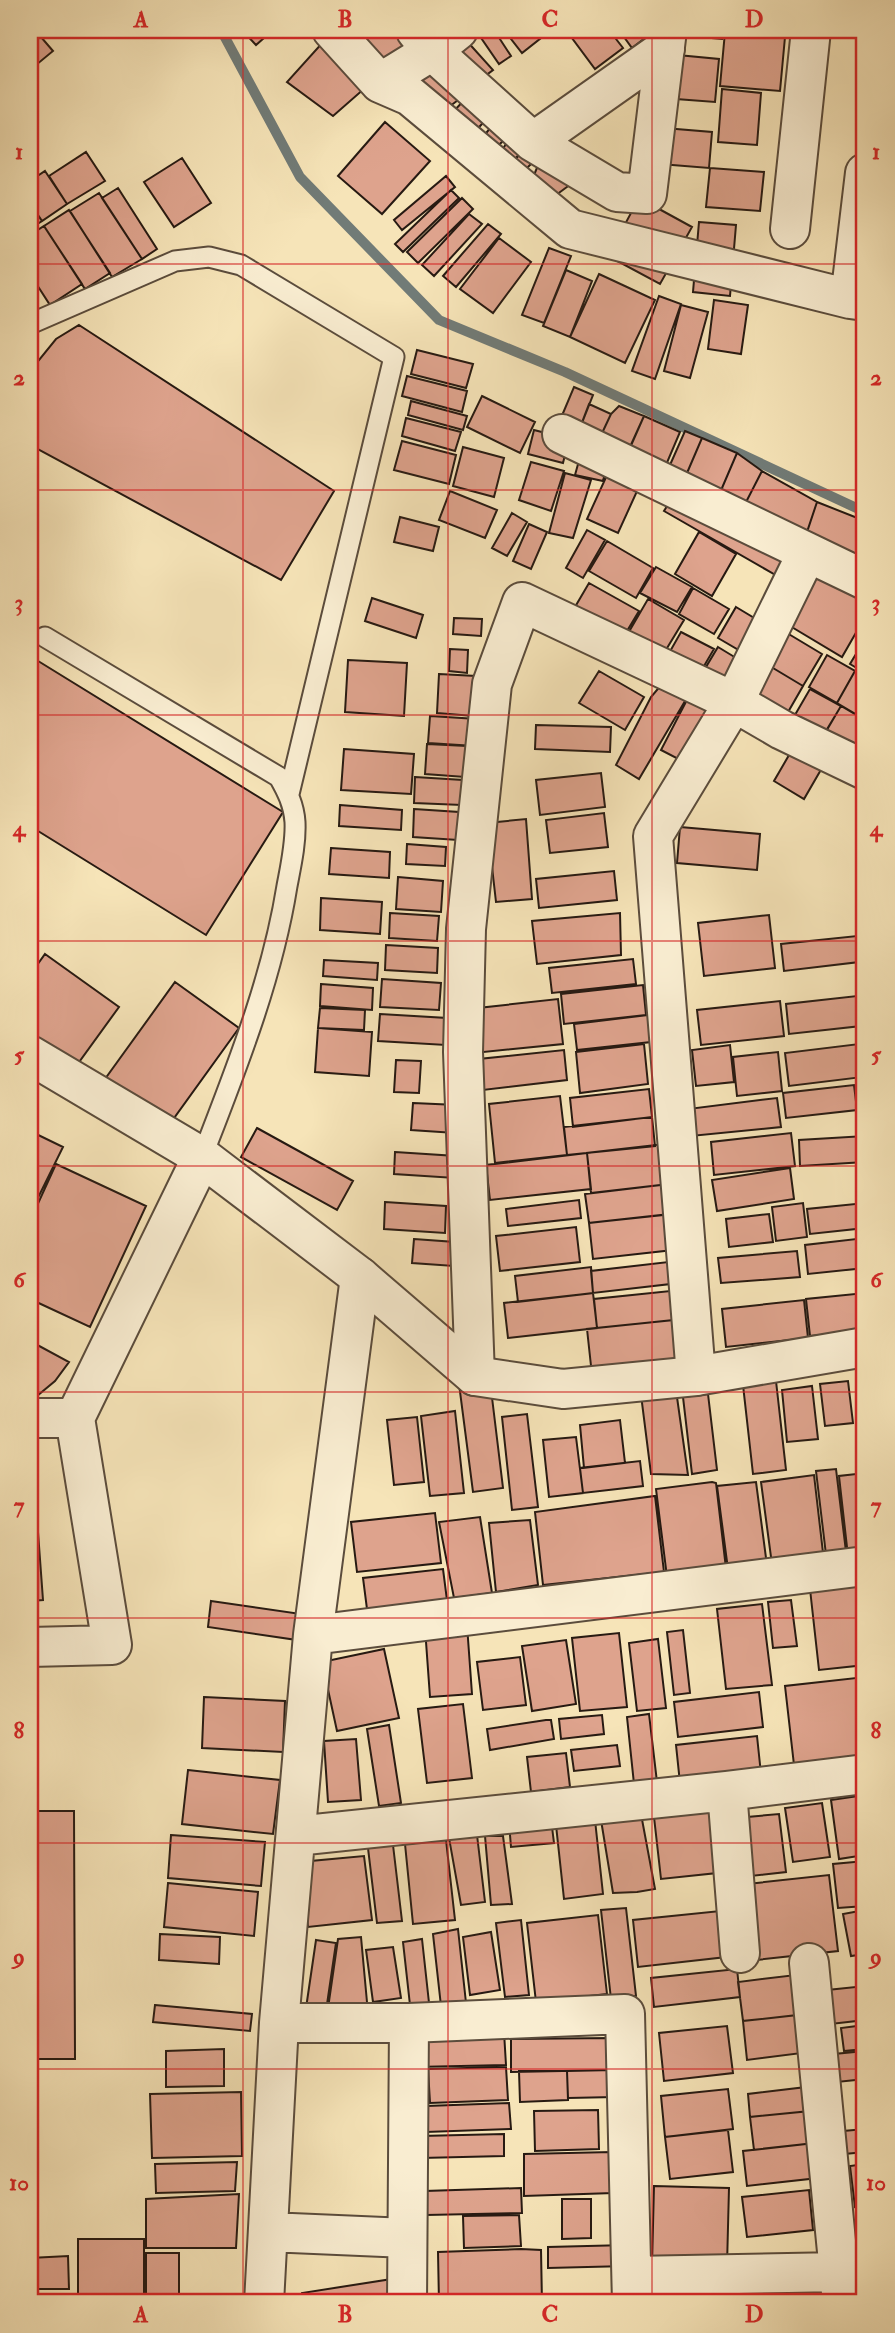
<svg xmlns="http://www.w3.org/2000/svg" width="895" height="2333" font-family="'IM FELL Double Pica',serif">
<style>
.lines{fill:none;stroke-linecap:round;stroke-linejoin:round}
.stream{stroke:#717b77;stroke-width:10}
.building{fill:#dea38d;stroke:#271a12;stroke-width:2}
.service-casing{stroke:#5b4c3c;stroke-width:23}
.minor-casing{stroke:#5b4c3c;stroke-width:42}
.tertiary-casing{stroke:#5b4c3c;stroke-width:42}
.service{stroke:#f9edd1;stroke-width:19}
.minor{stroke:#f9edd1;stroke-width:38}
.tertiary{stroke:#f9edd1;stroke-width:38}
.grid{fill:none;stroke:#d62828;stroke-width:2;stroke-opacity:0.55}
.neatline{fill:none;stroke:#d62828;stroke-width:2.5}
.grid-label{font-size:23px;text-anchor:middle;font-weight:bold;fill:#d62828}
</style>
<rect width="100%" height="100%" fill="#f6e4b8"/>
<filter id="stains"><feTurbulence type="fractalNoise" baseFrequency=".00286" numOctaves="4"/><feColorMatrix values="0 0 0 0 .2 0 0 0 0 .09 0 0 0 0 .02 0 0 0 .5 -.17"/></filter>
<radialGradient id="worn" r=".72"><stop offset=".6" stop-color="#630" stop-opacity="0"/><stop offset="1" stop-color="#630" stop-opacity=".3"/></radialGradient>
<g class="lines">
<path class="stream" d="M221 30 300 177 439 320 565 372 865 512"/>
</g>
<path class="building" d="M30 30H35L53 51 30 70Z
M242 30H273L256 45Z
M357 30H398L412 45 385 68Z
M480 30H494L511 56 499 64 477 32Z
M504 30H534L541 38 522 53Z
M566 30H609L623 48 595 69Z
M619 30H639L645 38 632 48Z
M666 30H723L722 39 665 34Z
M725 32 785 37 780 91 720 86Z
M465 39 493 70 477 82 455 53Z
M324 41 365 88 333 116 287 82Z
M667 54 719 59 715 102 663 98Z
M430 61 466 94 441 113 408 83Z
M722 89 761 93 757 145 718 142Z
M471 93 492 113 471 136 450 115Z
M496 121 511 134 493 150 482 138Z
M385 122 430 161 382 214 338 176Z
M652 127 712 132 709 168 648 163Z
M513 133 527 145 511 164 499 155Z
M531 142 543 152 524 171 511 164Z
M86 152 105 181 67 204 49 176Z
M543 153 575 181 552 198 532 180Z
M182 158 211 203 174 227 144 182Z
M710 168 764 172 760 211 706 207Z
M45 171 67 204 42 221 30 203V181Z
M446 176 455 187 402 230 394 220Z
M118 188 157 249 142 259 102 198Z
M451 190 459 198 403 252 395 244Z
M99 193 142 259 112 277 70 211Z
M462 198 473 209 418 263 407 252Z
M639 198 692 227 660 284 608 256Z
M30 203 42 221 30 229Z
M69 210 110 273 85 289 44 226Z
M469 214 482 224 434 276 422 265Z
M699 222 736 225 730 296 693 292Z
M488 224 501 234 456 287 443 276Z
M44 226 82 284 50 305 30 274V235Z
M499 238 531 262 493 313 460 289Z
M549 248 571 256 544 323 522 315Z
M566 270 592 281 570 337 543 326Z
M599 274 655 300 625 363 570 337Z
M659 296 681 304 655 379 632 371Z
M714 300 748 305 741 354 708 349Z
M681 305 708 312 690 378 664 371Z
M79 325 334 491 281 580 30 445V371L56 339Z
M417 350 473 364 466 388 411 374Z
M407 376 467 391 462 412 402 396Z
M574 387 593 395 578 433 558 425Z
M482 396 535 422 520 453 467 427Z
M411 401 467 416 463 430 408 415Z
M589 404 611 414 596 446 578 433Z
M619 406 644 416 625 458 596 446 611 414Z
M644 416 680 432 666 465 629 450Z
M406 418 461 432 455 451 402 436Z
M534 430 569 439 563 463 528 454Z
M685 431 702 438 684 480 666 474Z
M702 438 737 453 719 495 684 480Z
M402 441 456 455 449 484 394 470Z
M463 447 504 458 494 497 453 486Z
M737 453 762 471 744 506 719 495Z
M580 457 607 465 603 481 575 475Z
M531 462 564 471 551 511 519 500Z
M762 471 817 502 805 538 744 506Z
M565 473 591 480 573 538 549 533Z
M607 475 638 489 618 533 587 519Z
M450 491 497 510 485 538 439 520Z
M675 493 791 558 779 577 664 511Z
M817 502 865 521V562L805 538Z
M512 513 527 522 507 556 492 548Z
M400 517 439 527 433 551 394 542Z
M529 524 547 532 531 569 513 561Z
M587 530 605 540 583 578 566 568Z
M699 532 736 554 712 596 675 574Z
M607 541 653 568 636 598 589 571Z
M819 564 865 591V617L842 657 785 623Z
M656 567 692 587 677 612 640 593Z
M589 583 639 611 624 636 575 607Z
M693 588 729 609 714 634 679 614Z
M372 598 423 615 416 638 365 621Z
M648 599 684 620 661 658 623 642Z
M736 607 766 625 749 656 718 638Z
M454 618 482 619 481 636 453 634Z
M782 630 822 654 803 686 763 662Z
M681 632 714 649 697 678 664 662Z
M865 639V673L850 664Z
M718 647 746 664 729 694 700 677Z
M450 649 468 650 467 673 449 671Z
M827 655 855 671 837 703 809 687Z
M30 656 283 812 206 935 30 826Z
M348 660 407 663 404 716 345 712Z
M768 665 803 686 784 719 749 698Z
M599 671 644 697 625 730 579 703Z
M855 671 865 677V705L859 716 837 703Z
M439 674 476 676 473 716 437 713Z
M667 678 688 696 639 779 616 765 651 697Z
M810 689 841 706 818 745 788 727Z
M690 694 719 708 690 765 661 750Z
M841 706 865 720V760L823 736Z
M430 716 477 719 475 746 428 743Z
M536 725 611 727 610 752 535 749Z
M796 743 826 761 804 799 774 781Z
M427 744 467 746 465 777 425 774Z
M344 749 414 754 411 794 341 790Z
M601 773 605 807 540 815 536 780Z
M415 777 463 780 462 805 414 803Z
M340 805 402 810 401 830 339 826Z
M414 809 459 812 458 840 413 837Z
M604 813 608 847 550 853 546 820Z
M526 819 532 899 496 902 487 823Z
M680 827 760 834 757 870 677 863Z
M407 844 446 847 445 866 406 864Z
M331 848 390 852 389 878 329 874Z
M614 871 617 900 539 908 536 879Z
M398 877 443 881 441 912 396 909Z
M321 898 382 902 380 934 320 930Z
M390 913 439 916 437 941 389 938Z
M620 913 621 955 537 964 532 921Z
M769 915 775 968 704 976 698 923Z
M857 936 859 962 784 971 781 944Z
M386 945 438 948 437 973 385 970Z
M45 954 119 1007 74 1069 30 1038V975Z
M633 959 636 984 552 993 549 968Z
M324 960 378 963 377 980 323 976Z
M382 979 441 983 439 1010 380 1007Z
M175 982 239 1028 169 1125 105 1079Z
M321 984 373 988 372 1010 320 1006Z
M643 985 646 1015 564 1024 561 994Z
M857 996 861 1026 789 1034 786 1004Z
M558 999 563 1044 474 1053 469 1009Z
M780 1001 784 1036 701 1045 697 1010Z
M320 1008 365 1010 364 1030 318 1028Z
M380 1014 447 1018 446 1045 378 1041Z
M648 1015 651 1042 577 1050 574 1024Z
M318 1028 372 1032 369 1076 315 1072Z
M644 1044 648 1084 580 1093 576 1052Z
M859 1044 863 1077 789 1086 785 1053Z
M730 1045 734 1082 696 1086 692 1050Z
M564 1050 567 1080 483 1090 479 1059Z
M778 1052 782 1091 737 1096 733 1057Z
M396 1060 421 1061 419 1093 394 1092Z
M854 1085 857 1110 786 1118 783 1093Z
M649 1089 652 1117 573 1127 570 1098Z
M560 1096 567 1155 495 1163 489 1104Z
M777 1098 781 1127 691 1136 688 1109Z
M413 1103 457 1105 455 1133 411 1130Z
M652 1117 655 1146 567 1155 564 1127Z
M257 1128 353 1181 337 1210 241 1157Z
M30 1131 63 1147 30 1214Z
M791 1133 795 1166 714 1175 711 1142Z
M865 1136V1162L800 1166 799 1140Z
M664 1144 669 1184 591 1193 587 1153Z
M395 1152 456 1156 455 1178 394 1174Z
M587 1153 591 1189 490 1200 486 1165Z
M56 1164 146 1206 90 1327 30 1299V1221Z
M790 1168 794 1199 717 1211 712 1180Z
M669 1184 672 1214 589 1223 585 1194Z
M579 1200 581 1218 508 1226 506 1209Z
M385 1202 446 1206 445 1233 384 1229Z
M803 1203 807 1237 776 1241 772 1207Z
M865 1203V1228L810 1234 807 1209Z
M678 1213 682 1249 593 1259 589 1223Z
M769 1214 773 1242 729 1247 726 1219Z
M576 1227 580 1262 500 1271 496 1236Z
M865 1238V1268L808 1274 805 1245Z
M414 1239 455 1242 454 1266 412 1263Z
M797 1251 800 1277 721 1283 718 1258Z
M677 1261 679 1283 593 1293 591 1271Z
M591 1267 593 1293 518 1302 515 1276Z
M680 1290 683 1319 597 1328 594 1299Z
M593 1293 597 1328 508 1338 504 1303Z
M865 1293V1331L810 1336 806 1299Z
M804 1300 808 1338 726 1347 722 1309Z
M683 1319 688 1364 592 1375 587 1329Z
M30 1341 69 1362 55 1381 37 1396H30Z
M490 1381 503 1488 473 1492 459 1384Z
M776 1381 786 1470 753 1474 743 1385Z
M848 1381 853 1423 825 1426 820 1384Z
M675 1383 688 1475 651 1474 640 1387Z
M812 1386 818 1439 787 1442 782 1390Z
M708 1394 717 1470 692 1474 683 1397Z
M455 1411 464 1493 430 1496 421 1416Z
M527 1414 538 1507 512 1510 502 1417Z
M417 1417 424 1482 394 1485 387 1420Z
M620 1420 625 1463 584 1468 580 1425Z
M576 1437 583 1493 549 1497 543 1440Z
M640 1461 643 1486 583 1493 580 1468Z
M836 1469 847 1560 827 1563 816 1471Z
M865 1473V1563L849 1565 839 1476Z
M814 1475 825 1570 773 1572 761 1482Z
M712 1482 716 1483 727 1577 668 1585 656 1489Z
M756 1482 768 1573 729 1577 717 1486Z
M655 1496 664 1572 543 1585 535 1512Z
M435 1513 441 1563 357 1572 351 1522Z
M480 1517 492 1593 454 1598 439 1522Z
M530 1520 538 1585 496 1592 489 1523Z
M38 1532 43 1600 30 1601V1533Z
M443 1569 448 1608 368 1617 363 1578Z
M857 1584 865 1665 819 1670 810 1589Z
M791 1600 797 1646 773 1648 768 1602Z
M211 1601 301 1614 297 1640 208 1627Z
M762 1604 772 1685 726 1689 717 1609Z
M467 1625 472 1694 430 1697 425 1628Z
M683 1630 690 1693 674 1695 667 1632Z
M619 1633 627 1707 580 1711 572 1638Z
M658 1639 666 1708 637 1711 629 1643Z
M566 1640 576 1704 532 1711 522 1646Z
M384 1649 399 1718 337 1731 322 1662Z
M520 1657 526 1705 483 1710 477 1662Z
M865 1677V1757L794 1765 785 1686Z
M759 1692 763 1727 678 1737 674 1702Z
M204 1697 285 1701 283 1752 202 1748Z
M463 1704 472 1778 427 1783 418 1709Z
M649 1714 657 1782 634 1784 627 1717Z
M602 1715 604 1734 561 1739 559 1719Z
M546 1720H551L554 1739 490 1750 487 1729Z
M389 1725 401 1803 379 1806 367 1729Z
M757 1736 761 1774 680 1783 676 1745Z
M356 1739 361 1800 328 1802 324 1741Z
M617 1745 620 1766 574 1771 571 1750Z
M566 1753 570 1787 531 1792 527 1757Z
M188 1770 280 1780 273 1834 182 1824Z
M865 1795V1855L839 1859 831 1800Z
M709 1801 717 1873 661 1879 653 1808Z
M822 1803 830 1857 793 1862 785 1808Z
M30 1811H74L75 2059H30Z
M641 1814 655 1889 637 1892 613 1893 601 1820Z
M779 1814 786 1872 742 1877 736 1818Z
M551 1819 554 1843 511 1847 509 1823Z
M595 1820 603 1894 564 1899 556 1825Z
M171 1835 265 1842 261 1886 168 1878Z
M477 1835 485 1902 461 1905 449 1838Z
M485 1836H503L512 1904 491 1905Z
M446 1840 455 1920 413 1924 405 1844Z
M393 1845 402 1921 377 1923 368 1848Z
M364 1856 372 1920 308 1927 300 1862Z
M865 1861V1906L838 1908 833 1864Z
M829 1875 838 1951 747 1961 738 1885Z
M168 1883 258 1892 254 1936 164 1927Z
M626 1908 636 1996 611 1999 601 1910Z
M730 1910 735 1956 638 1967 633 1920Z
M865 1910V1954L851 1956 843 1914Z
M598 1915 607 1994 536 2002 527 1923Z
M521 1920 529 1995 505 1997 496 1923Z
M458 1929 467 2012 442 2015 433 1934Z
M491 1932 500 1990 470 1995 463 1937Z
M160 1934 220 1937 219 1964 159 1960Z
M361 1937 368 2013 327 2015 338 1939Z
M422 1939 430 2012 411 2014 403 1942Z
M316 1940 336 1943 325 2018 305 2015Z
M393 1947 401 1998 373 2002 366 1950Z
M737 1969 740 1997 654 2007 651 1978Z
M804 1974 806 2014 743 2021 738 1982Z
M865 1986V2020L822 2025 818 1991Z
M155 2005 252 2014 250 2031 153 2022Z
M806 2014 810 2052 747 2060 743 2021Z
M865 2025V2049L844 2051 841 2028Z
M727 2026 733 2073 664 2081 659 2033Z
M504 2032 506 2065 415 2067 414 2034Z
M613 2038 614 2070 511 2072V2039Z
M224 2049V2086L166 2087V2051Z
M865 2051V2079L837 2082 834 2054Z
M506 2067 508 2100 430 2103 428 2069Z
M614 2070 615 2097 568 2098 567 2071Z
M519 2071H567L568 2100 520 2102Z
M815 2086 810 2111 750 2117 748 2094Z
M728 2089 733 2129 665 2137 661 2096Z
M241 2092 242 2156 152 2158 150 2094Z
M509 2103 511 2129 426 2132V2106Z
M598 2110 599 2149 535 2151 534 2111Z
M810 2111 814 2143 754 2150 750 2117Z
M865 2129V2152L834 2155 832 2132Z
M728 2130 733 2172 670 2179 665 2137Z
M504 2134V2156L421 2158 420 2136Z
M814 2143 818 2178 747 2186 743 2151Z
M612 2152 613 2193 524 2196V2154Z
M237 2162 235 2191 156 2193 155 2164Z
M865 2164V2205L855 2207 850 2166Z
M654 2186 729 2188 727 2266 652 2265Z
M521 2188 522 2213 426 2215 425 2191Z
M809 2190 813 2230 747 2237 742 2197Z
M239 2194 236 2248H146V2199Z
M562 2199H591V2238L562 2239Z
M519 2215 521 2246 464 2248 463 2216Z
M78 2239H144V2303H78Z
M627 2245V2266L548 2268V2247Z
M521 2249 541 2250 542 2303H439L438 2252Z
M146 2253H179V2303H146Z
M68 2256 69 2289H30V2258Z
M392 2279V2303H302V2293Z
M648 2287 700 2292 699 2303H649Z
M742 2290 743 2303H710V2291Z
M182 2300H233V2303H182Z"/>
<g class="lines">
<g class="service-casing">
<path id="service" d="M30 324 175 261 209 257 241 265 394 357 289 794
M45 637 279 777C287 791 294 805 295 822 296 843 291 865 287 886 272 980 236 1069 202 1157"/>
</g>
<g class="minor-casing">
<path id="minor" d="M332 30 380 83
M458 30 432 51 380 83 410 96 570 229 850 299 865 301
M416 31 432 51 533 142 617 192 647 194 667 30
M533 142 665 49
M790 229 811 30
M850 299 865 173
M562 434 865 580
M475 1376 463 1052 466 929 492 684 522 602 734 702 782 730 865 770
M696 1376 653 836 734 702 807 553
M30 1418H75
M313 1635 865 1566
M30 1647 112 1645 75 1418 202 1157
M727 1791 740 1953
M296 1836 727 1791 865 1774
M809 1963 842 2303
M279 2023H409L625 2014 632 2303
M268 2232 407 2238
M632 2276 839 2272
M264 2303 279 2023 313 1635 360 1277
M407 2303 409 2023"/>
</g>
<g class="tertiary-casing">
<path id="tertiary" d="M30 1055 202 1157 360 1277 475 1376 563 1389 696 1376 865 1347"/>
</g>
<use href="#service" class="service"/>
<use href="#minor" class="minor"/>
<use href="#tertiary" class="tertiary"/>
</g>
<path class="grid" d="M243 30V2303M448 30V2303M652 30V2303M30 264H865M30 490H865M30 715H865M30 941H865M30 1166H865M30 1392H865M30 1618H865M30 1843H865M30 2069H865"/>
<rect width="895" height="2333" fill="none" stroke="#f6e4b8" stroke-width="77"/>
<rect x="38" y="38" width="818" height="2256" class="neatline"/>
<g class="grid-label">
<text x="141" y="27">A</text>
<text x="345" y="27">B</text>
<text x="550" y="27">C</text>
<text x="754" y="27">D</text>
<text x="19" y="159">1</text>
<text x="876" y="159">1</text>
<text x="19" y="385">2</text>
<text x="876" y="385">2</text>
<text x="19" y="610">3</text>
<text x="876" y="610">3</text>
<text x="19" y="836">4</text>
<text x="876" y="836">4</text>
<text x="19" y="1062">5</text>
<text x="876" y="1062">5</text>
<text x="19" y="1287">6</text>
<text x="876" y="1287">6</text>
<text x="19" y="1513">7</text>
<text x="876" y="1513">7</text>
<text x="19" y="1738">8</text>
<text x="876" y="1738">8</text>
<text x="19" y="1964">9</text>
<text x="876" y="1964">9</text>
<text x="19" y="2190">10</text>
<text x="876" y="2190">10</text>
<text x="141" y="2322">A</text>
<text x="345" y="2322">B</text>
<text x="550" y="2322">C</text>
<text x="754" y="2322">D</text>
</g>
<rect width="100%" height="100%" filter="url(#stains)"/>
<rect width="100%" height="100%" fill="url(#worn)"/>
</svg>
